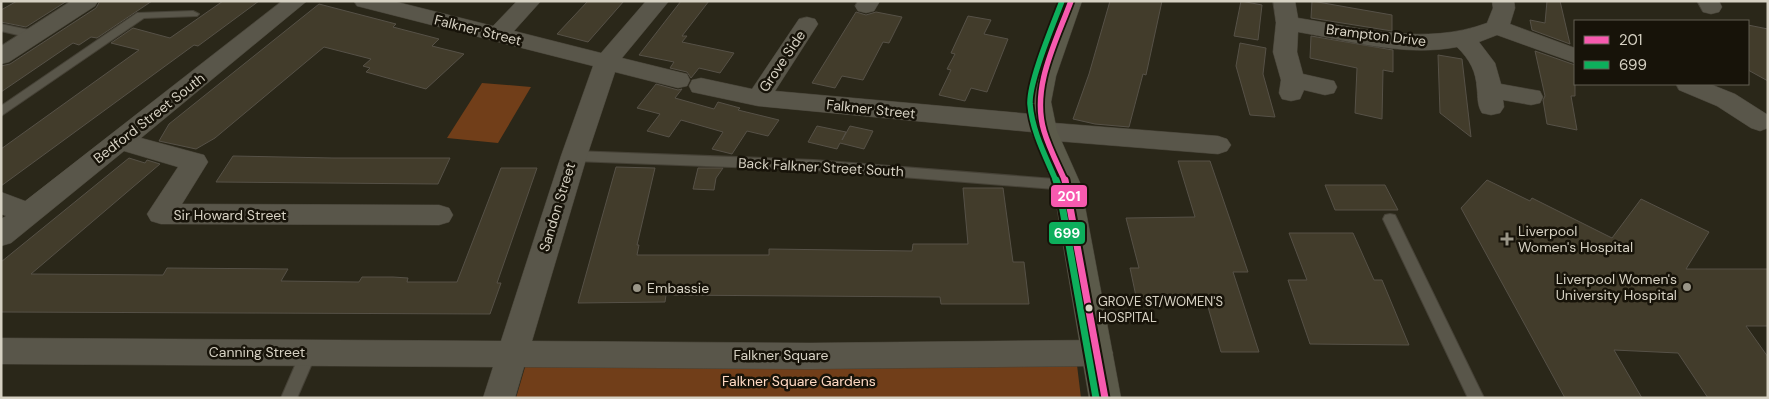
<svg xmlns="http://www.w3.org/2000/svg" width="1769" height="399" font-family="'DM Sans',sans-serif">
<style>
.green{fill:#713e19}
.building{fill:#423c2b;stroke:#565147}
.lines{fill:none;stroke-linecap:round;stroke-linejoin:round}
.lane-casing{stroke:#464237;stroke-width:2}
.street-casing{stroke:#464237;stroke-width:1}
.primary-casing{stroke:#464237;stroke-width:1}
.lane{fill:#59564a;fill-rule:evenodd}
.street{fill:#59564a;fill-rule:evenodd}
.primary{fill:#5b5a4a;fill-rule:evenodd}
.bus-1-far1-casing{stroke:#171309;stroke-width:9}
.bus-1-casing{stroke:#171309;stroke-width:11}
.bus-2-far1-casing{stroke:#171309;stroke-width:9}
.bus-2-casing{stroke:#171309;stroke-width:11}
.bus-1-far1{stroke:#f75aaf;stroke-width:5.5}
.bus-1{stroke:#f75aaf;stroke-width:7}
.bus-2-far1{stroke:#0daf5c;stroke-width:5.5}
.bus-2{stroke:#0daf5c;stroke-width:7}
.poi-dot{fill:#9a9688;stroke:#171309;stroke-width:2}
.bus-dot{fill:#d6d1c3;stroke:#171309;stroke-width:2}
.labels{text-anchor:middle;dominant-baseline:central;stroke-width:5;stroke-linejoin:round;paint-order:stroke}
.bus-label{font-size:13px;fill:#d6d1c3;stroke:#171309;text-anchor:start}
.street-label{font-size:14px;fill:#d6d1c3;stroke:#171309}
.poi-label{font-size:14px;fill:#d6d1c3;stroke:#171309;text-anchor:start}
.park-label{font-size:14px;fill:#ffd9c3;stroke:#171309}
.line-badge{stroke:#171309;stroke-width:2}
.badge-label{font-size:14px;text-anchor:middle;font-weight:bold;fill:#fff}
</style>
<rect width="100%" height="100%" fill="#2a2719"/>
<path class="green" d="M482 83 531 87 498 143 447 138Z
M526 364 1077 365 1081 398H516Z"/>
<path class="building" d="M17 1H67L26 27 1 22V10Z
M100 1H152L97 38 91 37 79 45 73 43 1 92V66L10 64 96 8Z
M223 1H259L198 46 194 45 1 186V149L139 50 111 43 133 28 170 38Z
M588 1H624L588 42 557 34Z
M681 1H709L682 36H687L682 42 734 53 720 73 699 68 691 78 687 72 670 68 674 62 639 55Z
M1110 1H1162L1146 75 1143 74 1129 127 1095 124 1073 119 1089 74Z
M1241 1 1262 5 1258 40 1234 36Z
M1312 1 1392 15V31L1311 18Z
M1547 1H1560L1570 44 1532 30 1530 20 1545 23Z
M319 4 396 24 393 27 439 39 432 46 464 54 426 89 366 72 370 68 363 66 371 59 324 47 215 138 196 149 159 141 169 124Z
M856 12 866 15 876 12 902 17 889 43 883 42 863 80 842 76 835 88 812 83Z
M968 16 991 20 984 34 1008 39 987 92 971 88 965 101 939 95 951 70 947 69 955 54 951 53Z
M1748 25 1768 29V81L1748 70Z
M1311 36 1393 50V72L1383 70 1382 119 1355 113 1357 68 1310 58Z
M1240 43 1266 48 1263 74 1275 117 1250 115 1236 66Z
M1535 51 1575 65V96H1571L1577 130 1547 124 1543 100 1545 96Z
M1438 55 1462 59 1471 137 1440 113Z
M656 84 678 90 682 89 675 98 714 109 718 102 740 108 738 110 779 120 768 136 747 131 732 154 712 149 723 132 681 120 669 137 647 131 660 114 637 108Z
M817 126 846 132 842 140 850 126 873 131 864 149 840 143 837 149 808 142Z
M233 156 333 158H450L438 184 216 182Z
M129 158 145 163 147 160 160 164 31 274 163 275 167 268 288 269 281 281 359 282 362 277H393L408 278 407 282H457L501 168H537L497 283H501L490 314 1 312V262Z
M1178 161H1210L1248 272H1233L1259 352H1221L1206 300 1137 301 1130 268H1139L1126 218 1195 217Z
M616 167 655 168 637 245H639L637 255H769V249L912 251 913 244H968L963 188H1003L1013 262H1024L1029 304H941L940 297 666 295 665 302 578 303Z
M698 168H723L716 178 714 190 693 189Z
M1487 180 1530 201 1532 198 1612 238 1641 199 1709 232 1686 269H1768V326H1746L1768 357V398H1708L1678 353 1614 350 1642 398H1565L1461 208Z
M1325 185H1385L1398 210H1335Z
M1289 233H1353L1374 280H1382L1409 345 1310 344 1288 280H1307Z"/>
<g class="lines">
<g class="lane-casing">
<path id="lane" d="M193 11 199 14 197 16 144 18 1 116V106L137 13Z
M1 24 39 32 41 35 35 39 1 31Z
M574 151 814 160 1067 180 1072 182 1074 185 1072 188 1067 190 814 170 574 161 569 159 567 156 569 153Z
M1390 214 1395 215 1397 219 1484 398H1468L1383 219 1385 215Z
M309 345 315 347 317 352 297 398H281L303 347Z"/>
</g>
<g class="street-casing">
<path id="street" d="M71 1H98L95 6 9 62 1 64V46Z
M282 1H307L141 138 204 155 208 162 182 204 439 205 449 208 453 215 449 222 439 225 161 224 151 221 147 214 178 167 124 151 11 243 1 246V219L6 216 1 214V192L25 201Z
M354 1H393L493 26 517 1H541L514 31 601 53 646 1H669L622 58 687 74 690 80 687 86 678 88 615 72 587 156 532 341 810 343 1097 340 1108 344 1113 353 1108 362 1097 366 810 369 524 367 515 398H483L493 367 1 364V338L501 341 561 156 593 66 357 6Z
M858 1H880L874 11 866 13 858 11 855 6Z
M1273 1H1295L1298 18C1361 28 1425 46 1487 23L1493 8 1492 1H1514L1515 8 1510 24 1575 48V63L1497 35 1479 42 1495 63 1501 84 1540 91 1543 97 1540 103 1531 105 1503 100 1504 107 1500 113 1491 115 1482 113C1477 105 1478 98 1477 89 1476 71 1470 60 1457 47 1404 57 1350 41 1298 32L1297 52 1303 74 1334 81 1337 87 1334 93 1325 95 1304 90 1300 99 1291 101 1282 99 1279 93 1281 80 1273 52 1276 23Z
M1697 1H1719L1722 7 1719 12 1711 14 1703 12Z
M807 17 815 19 818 24 775 91 1042 115 1051 118 1054 123 1218 136 1227 139 1231 145 1227 151 1218 154 1044 140 1035 137 1032 132 758 106 692 92 689 86 692 80 701 78 752 89 799 19Z
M1676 84H1710L1735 94 1768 115V128L1760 131 1751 128 1717 106 1679 90Z"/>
</g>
<g class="primary-casing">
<path id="primary" d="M1060 1H1082L1056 76 1051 102 1057 131 1081 185 1121 398H1089L1053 185 1031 131 1027 102 1032 76Z"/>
</g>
<use href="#lane" class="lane"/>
<use href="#street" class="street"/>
<use href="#primary" class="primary"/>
<g class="bus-1-far1-casing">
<path id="bus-1-far1" d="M1065 181C1058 165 1049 148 1044 131 1031 87 1056 42 1071 1"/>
</g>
<g class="bus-1-casing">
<path id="bus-1" d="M1065 180 1105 398"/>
</g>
<g class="bus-2-far1-casing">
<path id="bus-2-far1" d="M1056 181C1046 157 1032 131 1030 104 1029 81 1053 25 1062 1"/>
</g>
<g class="bus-2-casing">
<path id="bus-2" d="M1056 180 1059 188 1096 398"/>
</g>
<use href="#bus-1-far1" class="bus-1-far1"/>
<use href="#bus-1" class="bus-1"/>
<use href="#bus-2-far1" class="bus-2-far1"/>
<use href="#bus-2" class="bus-2"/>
</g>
<g class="poi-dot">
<path d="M1504.5 231.5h5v5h5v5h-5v5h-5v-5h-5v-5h5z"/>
<circle cx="1687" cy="287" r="5"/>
<circle cx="637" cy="288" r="5"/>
</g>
<circle class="bus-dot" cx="1089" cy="308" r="4.5"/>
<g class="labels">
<g class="bus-label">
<text x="1098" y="301">GROVE ST/WOMEN'S<tspan x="1098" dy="16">HOSPITAL</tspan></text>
</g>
<g class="street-label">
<text transform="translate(478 30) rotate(14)">Falkner Street</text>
<text transform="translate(1376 35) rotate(7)">Brampton Drive</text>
<text transform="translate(782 61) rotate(-56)">Grove Side</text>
<text transform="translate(871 109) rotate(6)">Falkner Street</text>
<text transform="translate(149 118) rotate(-38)">Bedford Street South</text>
<text transform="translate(821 167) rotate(3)">Back Falkner Street South</text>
<text transform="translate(557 207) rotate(-73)">Sandon Street</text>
<text x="230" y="215">Sir Howard Street</text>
<text x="257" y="352">Canning Street</text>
<text x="781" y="355">Falkner Square</text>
</g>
<g class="poi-label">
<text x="1518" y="231">Liverpool<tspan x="1518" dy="16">Women's Hospital</tspan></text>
<text x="1677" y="279" text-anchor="end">Liverpool Women's<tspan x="1677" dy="16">University Hospital</tspan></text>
<text x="647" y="288">Embassie</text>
</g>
<g class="park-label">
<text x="799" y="381">Falkner Square Gardens</text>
</g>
</g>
<g class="line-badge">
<rect x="1050" y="184" width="38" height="24" rx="5" fill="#f75aaf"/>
<rect x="1048" y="221" width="38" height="24" rx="5" fill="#0daf5c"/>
</g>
<g class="badge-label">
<text x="1069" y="201">201</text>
<text x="1067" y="238">699</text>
</g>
<rect width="1769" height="399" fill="none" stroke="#d6d1c3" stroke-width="5"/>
<rect x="1574" y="20" width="175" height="65" fill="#171309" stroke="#635f53"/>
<rect x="1584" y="36" width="25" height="8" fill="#f75aaf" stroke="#635f53"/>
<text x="1619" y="45" font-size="15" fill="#d6d1c3">201</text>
<rect x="1584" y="61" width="25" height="8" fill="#0daf5c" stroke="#635f53"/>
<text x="1619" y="70" font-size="15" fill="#d6d1c3">699</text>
</svg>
